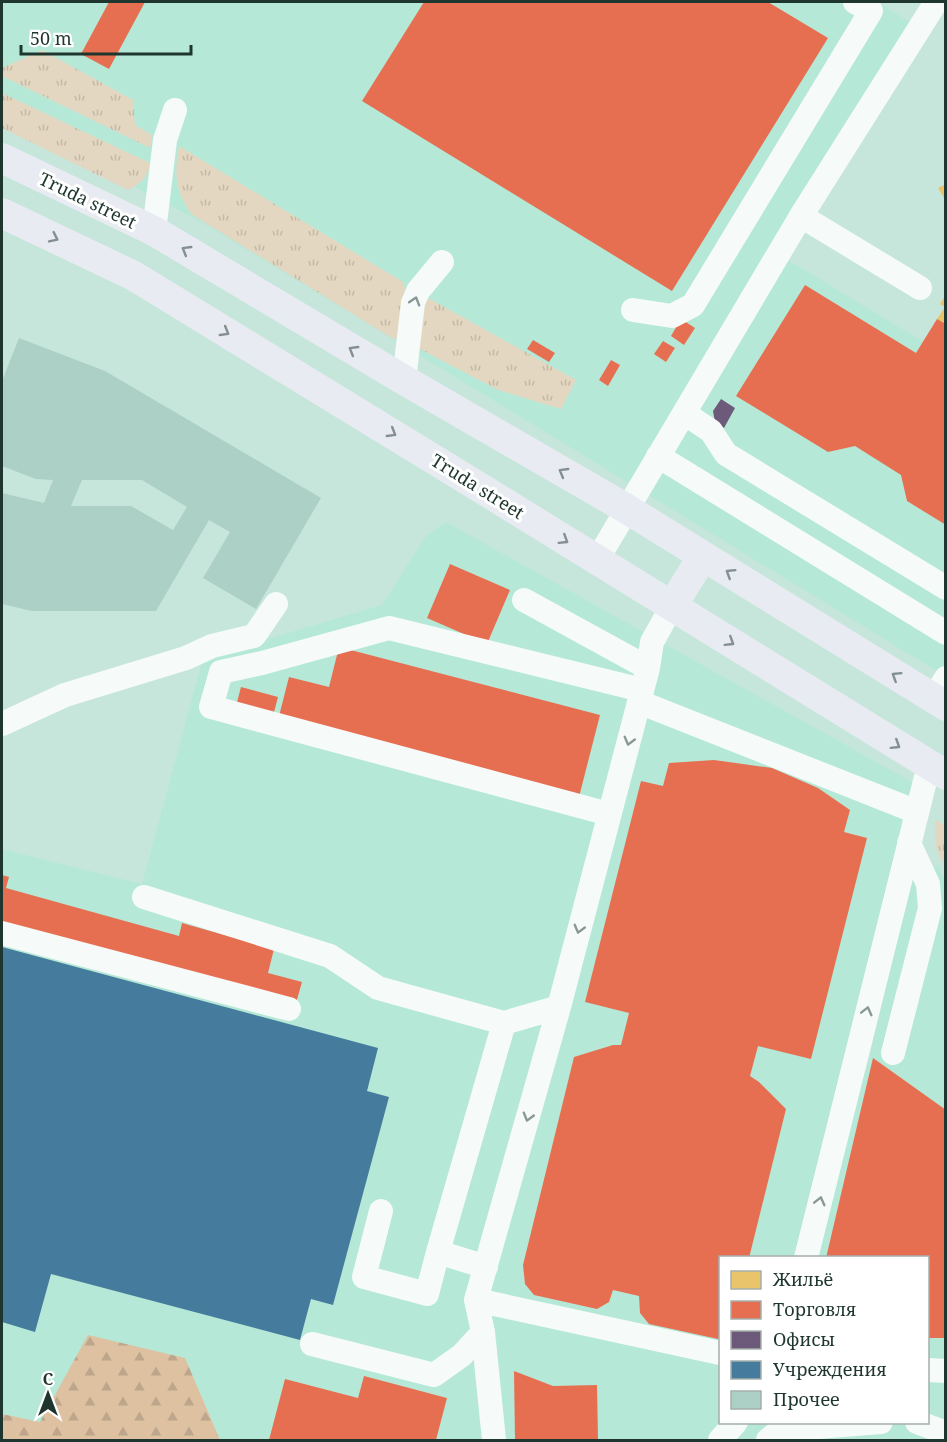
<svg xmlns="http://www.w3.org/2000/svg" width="947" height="1442" font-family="'Noto Serif',serif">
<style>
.built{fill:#b5e8d7;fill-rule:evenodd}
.grass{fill:url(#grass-tufts)}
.forest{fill:url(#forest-firs)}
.homes{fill:#e9c46a}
.shops{fill:#e76f51}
.offices{fill:#6d597a}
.public{fill:#457b9d}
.building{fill:#acd0c5;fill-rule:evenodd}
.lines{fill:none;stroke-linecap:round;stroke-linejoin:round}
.minor{stroke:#f6fbfa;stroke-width:24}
.major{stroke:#e8ebf1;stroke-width:30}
.oneway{stroke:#849090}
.oneway2{stroke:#8a9894}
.labels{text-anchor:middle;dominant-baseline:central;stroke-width:6;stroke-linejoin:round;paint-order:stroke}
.street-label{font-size:18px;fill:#1f362f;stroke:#fff}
</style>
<defs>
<pattern id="grass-tufts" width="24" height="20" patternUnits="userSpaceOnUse" patternTransform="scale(1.5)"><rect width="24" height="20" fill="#e4d7c1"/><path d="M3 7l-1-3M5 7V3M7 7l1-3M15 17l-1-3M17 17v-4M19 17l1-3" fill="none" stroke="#c3b9a6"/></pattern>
<pattern id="forest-firs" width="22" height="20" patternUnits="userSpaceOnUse" patternTransform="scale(1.5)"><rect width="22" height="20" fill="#ddc1a1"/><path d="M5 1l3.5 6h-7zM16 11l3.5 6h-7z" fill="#bda68b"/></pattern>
</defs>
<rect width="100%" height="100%" fill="#c6e6db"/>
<path class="built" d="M2 2H877L916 26 783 257 945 355V676L203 223 126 182 2 121Z
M446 522 928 791 843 1172 910 880 938 865 946 883 945 1440H220L185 1358 40 1422 2 1414V849L142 884 203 658 382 605 426 536ZM720 1258H928V1422H720Z"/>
<path class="grass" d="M42 50 133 100 135 125 152 135 150 148 2 76V68Z
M2 93 150 163C148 178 141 183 128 190L2 128Z
M179 146 403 282 405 288 398 338 394 339 390 337 191 214C175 190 174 174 179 146Z
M430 299 576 380 561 409 498 390 420 349 419 343 425 300Z
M936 820 945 826V865C934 852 934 837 936 820Z"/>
<path class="forest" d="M88 1335 185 1358 220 1440H2V1414L40 1422Z"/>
<path class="homes" d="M946 184V201L938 188Z
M946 294V324L937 319 945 307 940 304Z"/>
<path class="shops" d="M109 2H145L109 69 81 54Z
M424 2H768L828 38 672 291 362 101Z
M805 285 916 353 937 319 946 324V525L907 501 901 475 855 446 828 452 736 396Z
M681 319 695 328 684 345 671 336Z
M533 340 555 353 549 362 527 349Z
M663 341 675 348 666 362 654 354Z
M611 360 620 365 608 386 599 380Z
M450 564 510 590 487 644 427 618Z
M339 647 600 715 579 797 278 720 289 677 329 687Z
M241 687 278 697 272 720 235 710Z
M714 760 772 768 818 788 850 810 844 832 867 838 811 1059 758 1046 750 1076 759 1082 786 1109 749 1258H720V1337L718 1339 649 1324 640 1313 639 1296 613 1290 609 1302 597 1309 534 1295 525 1284 523 1265 574 1057 613 1045H621L629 1013 585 1002 641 781 663 786 669 763Z
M2 875 9 877 6 888 179 936 182 923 274 949 268 973 302 982 296 1003 2 923Z
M873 1058 946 1110V1338H928V1258H826Z
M514 1371 553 1386 597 1385 598 1440H515Z
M364 1376 447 1398 436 1440H269L285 1379 358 1398Z"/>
<path class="offices" d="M721 399 735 408 724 428 715 422 713 411Z"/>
<path class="public" d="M2 947 378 1048 367 1091 389 1097 333 1305 311 1299 300 1340 51 1274 35 1332 2 1322Z"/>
<path class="building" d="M19 338 105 371 321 498 256 609 203 578 230 532 209 520 156 611H32L2 604V493L44 503 53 480 36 479 2 466V381ZM82 480H142L187 507 173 530 131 506H71Z"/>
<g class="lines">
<path class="minor" d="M801 216 920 288
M154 231 165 140 175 110
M633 310 672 316 693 305 871 11 855 2
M404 380 413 303 418 291 442 262
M684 413 711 431 726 454 946 588
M658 456 946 633
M597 560 801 216 936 2
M524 600 648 668
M933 699 946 678
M639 702 917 812
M2 724 65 695 186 658 212 646 254 636 276 604
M609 814 211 707 221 672 262 663 389 628 642 690
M144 897 330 956 378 988 504 1023 559 1007
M2 933 289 1009
M893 1053 930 908 928 884 909 843
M381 1211 364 1277 427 1294 438 1252 504 1023
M438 1252 486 1267
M806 1258 929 765
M476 1300 720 1353
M312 1344 434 1375 462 1355 483 1332
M928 1370 946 1371
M917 1422 946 1433
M494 1440 483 1332 476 1300 559 1007 648 668 652 642 672 606
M720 1440 736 1422
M768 1440 780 1430 881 1422"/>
<path class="major" d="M2 158 154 231 404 380 627 509 946 706
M2 213 134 276 479 487 946 775
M672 606 703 556"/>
</g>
<defs><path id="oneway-chevron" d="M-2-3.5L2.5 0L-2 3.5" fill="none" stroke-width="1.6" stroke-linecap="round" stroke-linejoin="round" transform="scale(1.5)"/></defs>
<g class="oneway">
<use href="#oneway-chevron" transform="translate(54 238) rotate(26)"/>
<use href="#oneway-chevron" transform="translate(186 250) rotate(-149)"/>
<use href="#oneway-chevron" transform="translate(225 332) rotate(31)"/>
<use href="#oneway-chevron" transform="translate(353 350) rotate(-149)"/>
<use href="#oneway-chevron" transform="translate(392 433) rotate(31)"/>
<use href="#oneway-chevron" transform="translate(563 472) rotate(-150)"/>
<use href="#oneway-chevron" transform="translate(564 540) rotate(32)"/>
<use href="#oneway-chevron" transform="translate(730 573) rotate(-148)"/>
<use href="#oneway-chevron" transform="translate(730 642) rotate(32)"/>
<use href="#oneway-chevron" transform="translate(896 676) rotate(-148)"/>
<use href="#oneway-chevron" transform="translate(896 745) rotate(32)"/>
</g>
<g class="oneway2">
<use href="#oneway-chevron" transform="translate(415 301) rotate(-73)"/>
<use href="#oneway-chevron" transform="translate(629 741) rotate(105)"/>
<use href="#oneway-chevron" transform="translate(579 929) rotate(105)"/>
<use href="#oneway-chevron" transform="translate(867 1011) rotate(-76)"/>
<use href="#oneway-chevron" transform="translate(528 1117) rotate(106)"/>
<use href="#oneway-chevron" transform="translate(820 1201) rotate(-76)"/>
</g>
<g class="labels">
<g class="street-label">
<text transform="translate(88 200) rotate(26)">Truda street</text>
<text transform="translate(478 486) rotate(32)">Truda street</text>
</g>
</g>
<rect width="947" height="1442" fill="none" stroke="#1f362f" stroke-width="6"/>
<rect x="719" y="1256" width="210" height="168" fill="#ffffff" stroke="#a5afac" stroke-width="1.5"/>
<rect x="731" y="1271" width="30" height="18" fill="#e9c46a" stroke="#a5afac" stroke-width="1.5"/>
<text x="773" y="1286" font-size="18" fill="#1f362f">Жильё</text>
<rect x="731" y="1301" width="30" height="18" fill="#e76f51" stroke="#a5afac" stroke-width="1.5"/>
<text x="773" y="1316" font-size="18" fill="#1f362f">Торговля</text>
<rect x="731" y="1331" width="30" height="18" fill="#6d597a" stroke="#a5afac" stroke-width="1.5"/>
<text x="773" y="1346" font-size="18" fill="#1f362f">Офисы</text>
<rect x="731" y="1361" width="30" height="18" fill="#457b9d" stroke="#a5afac" stroke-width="1.5"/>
<text x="773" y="1376" font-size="18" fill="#1f362f">Учреждения</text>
<rect x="731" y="1391" width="30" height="18" fill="#acd0c5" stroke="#a5afac" stroke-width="1.5"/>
<text x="773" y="1406" font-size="18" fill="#1f362f">Прочее</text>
<g transform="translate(48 1394)" stroke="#ffffff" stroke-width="4.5" paint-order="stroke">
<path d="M0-4.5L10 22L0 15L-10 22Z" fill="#1f362f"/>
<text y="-9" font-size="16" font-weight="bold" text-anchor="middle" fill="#1f362f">С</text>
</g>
<path d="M21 45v9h170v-9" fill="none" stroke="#1f362f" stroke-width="3"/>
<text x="30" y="45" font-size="18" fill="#1f362f" stroke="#ffffff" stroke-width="4.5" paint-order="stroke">50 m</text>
</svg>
